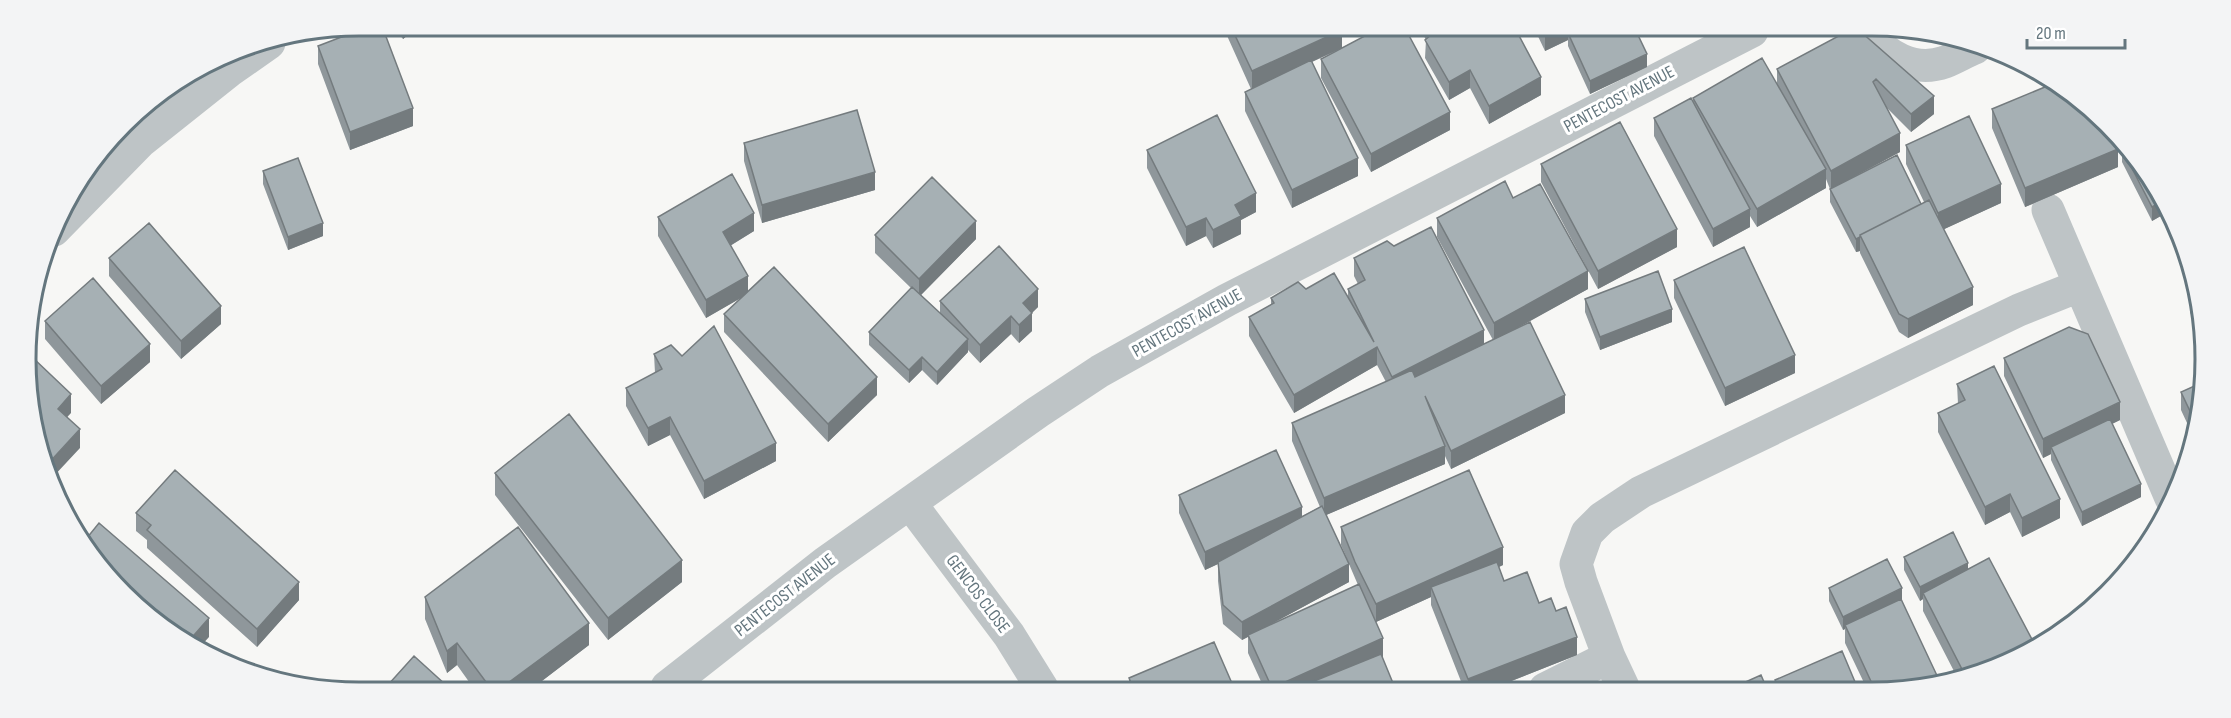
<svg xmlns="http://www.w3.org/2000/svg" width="2231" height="718" font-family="'Sofia Sans Condensed',sans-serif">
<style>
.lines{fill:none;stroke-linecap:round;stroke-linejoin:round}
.minor{stroke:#bec4c6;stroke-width:33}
.wall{fill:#8f979b;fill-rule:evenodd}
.shaded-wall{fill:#747b7e}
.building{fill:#a6b0b4;stroke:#747b7e;stroke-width:1.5}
.labels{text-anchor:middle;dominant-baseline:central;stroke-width:6;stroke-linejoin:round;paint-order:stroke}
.street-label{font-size:18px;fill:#64767e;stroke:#fff}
.rim{fill:none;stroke:#64767e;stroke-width:3}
</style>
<rect width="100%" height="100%" fill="#f7f7f5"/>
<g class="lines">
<path class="minor" d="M1867 32C1885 56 1914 73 1945 62 1955 58 1965 52 1975 48
M2048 210 2171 498
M54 230 141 141 229 71 269 43
M910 503 1009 635 1042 688
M667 687 825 563 1038 412 1100 371 1227 300 1752 31
M1545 689 1609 657
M1624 689 1609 657 1581 582 1576 564 1587 533 1602 518 1641 492 2019 310 2079 286"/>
</g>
<path class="wall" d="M392 26H419L403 39Z
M645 27H656L650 32Z
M1224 29 1342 30V48L1312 62 1358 176 1292 208 1245 111V92L1251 89Z
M1376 30H1410L1407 31 1450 130 1371 172 1321 78V59Z
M1421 30H1517L1516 31 1541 95 1489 124 1470 88 1449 100 1425 58 1426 40Z
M1535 30 1636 31 1647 67 1590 94 1568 46V40L1545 51Z
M1846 32 1934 114 1911 132 1887 108 1900 152 1844 182 1921 204 1924 202 1906 164V145L2001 203 1944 229 1973 305 1908 338 1899 332 1860 253V251L1856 252 1830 202V189L1826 179V188L1757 227 1750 216V227L1713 247 1654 136V118L1693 102V98L1777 84V69Z
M1941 33 1952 38 1945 42Z
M318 46 413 126 350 150 318 64Z
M203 69 131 130 126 125 139 108Z
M2058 82 2117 141 2115 142 2118 167 2025 207 1992 128V109Z
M744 143 875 190 762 223 744 161Z
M2122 149 2149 174 2166 213 2152 221 2122 162Z
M1147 150 1256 212 1241 220V234L1213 248 1206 236 1186 246 1147 168Z
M1541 164 1677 247 1598 289 1541 182Z
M263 171 323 236 288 250 263 184Z
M1513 198 1588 289 1518 327 1565 413 1451 469 1445 456V464L1326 515 1348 561 1341 545V527L1503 565 1499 567 1504 581 1539 603 1556 611 1577 655 1491 689H1464L1431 605V597L1376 622 1383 657H1382L1395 688H1264L1248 653V637L1242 640 1223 624 1218 581V564L1205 570 1179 513V495L1302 516 1320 507 1292 441V423L1386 382 1377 365 1294 413 1249 336V317L1271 305V298L1306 289 1348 298V289L1358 284 1354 276V258L1484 344 1493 340 1437 237V218ZM1349 564 1358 585 1266 627 1349 582Z
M658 217 754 231 730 246 748 292 877 395 828 442 724 332V314L742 297 706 318 658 236Z
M875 235 976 239 921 295 940 313V301L1038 307 1032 313V331L1019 343 1011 334 980 363 968 350V352L937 385 922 370 909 383 869 345V332L911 288 875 253Z
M109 258 221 324 181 359 109 276Z
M1674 280 1795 373 1725 406 1674 298Z
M2190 294H2199V335L2190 312Z
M1585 299 1672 322 1600 350 1585 312Z
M45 321 150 362 101 404 45 339Z
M654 354 776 461 704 499 670 435 648 446 626 406V388L655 373Z
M2004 358 2120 420 2112 424 2141 497 2082 526 2051 460V454L2043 458 2004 376Z
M1957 384 2060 518 2022 537 2010 512 1985 525 1938 432V413L1958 404Z
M2181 392 2199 424 2194 438 2181 410Z
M495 473 682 582 608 640 495 495Z
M136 513 299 600 257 647 147 548V540L136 531Z
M1904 557 1968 570 2019 658 1957 677 1923 611V599L1920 601 1904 570Z
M1829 588 1902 600 1916 690 1867 689 1845 643V629L1843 630 1829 601Z
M425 597 589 645 534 687 472 686 457 665 447 673 425 619Z
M1129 678 1234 688H1129Z
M1775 680 1858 689H1775Z"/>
<path class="shaded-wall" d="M403 26H419L403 39Z
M650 27H656L650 32Z
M1342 30V48L1252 89V71Z
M1551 30 1586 31 1568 33V40L1545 51V33Z
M1671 31H1679L1671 35Z
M1945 35 1952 38 1945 42Z
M1647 54V67L1590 94V81Z
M203 69 131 130V118L139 108Z
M1470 70V88L1449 100V82Z
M1541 77V95L1489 124V106Z
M1934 96V114L1911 132V114Z
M413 108V126L350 150V132Z
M1450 112V130L1371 172V154Z
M1900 133V152L1831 189V171Z
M2118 149V167L2025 207V188Z
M1358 158V176L1292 208V190Z
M1826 169V188L1757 227V209Z
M875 172V190L762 223V205Z
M2001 184V203L1938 232V213Z
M1256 193V212L1241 220V234L1213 248V230L1235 205Z
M2161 202 2166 213 2152 221V207Z
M1750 209V227L1713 247V229Z
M754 213V231L723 250V232Z
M1206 218V236L1186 246V227Z
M976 221V239L919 297V279Z
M323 223V236L288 250V237Z
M1677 229V247L1598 289V271Z
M1860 237V251L1856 252V239Z
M1588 271V289L1494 341V323Z
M748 276V294L706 318V300Z
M1973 287V305L1908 338V319Z
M1038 289V307L1023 321V303Z
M221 306V324L181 359V341Z
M1672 309V322L1600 350V337Z
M1032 313V331L1019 343V325Z
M1011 316V334L980 363V345Z
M1484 330V349L1392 395V377Z
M968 339V352L937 385V372Z
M150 344V362L101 404V386Z
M1377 347V365L1294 413V395Z
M1795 355V373L1725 406V388Z
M922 357V370L909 383V370Z
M877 377V395L828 442V424Z
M71 394V413L58 427V409Z
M1565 395V413L1451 469V451Z
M2120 402V420L2054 452 2051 447V454L2043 458V439Z
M670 417V435L648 446V428Z
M80 429V448L52 478 46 466Z
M776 443V461L704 499V481Z
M1445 446V464L1324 516V498Z
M2141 484V497L2082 526V512Z
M2010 494V512L1985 525V507Z
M2060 499V518L2022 537V518Z
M1302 507V525L1205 570V552Z
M1503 547V565L1435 596 1431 587V597L1376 622V604Z
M682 560V582L608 640V618Z
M1968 563V576L1923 593V599L1920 601V587Z
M1349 564V582L1242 640V622Z
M299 582V600L257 647V629Z
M1902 588V601L1845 625V629L1843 630V617Z
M209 618V637L200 647 188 642Z
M589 623V645L534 687 504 686Z
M1577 637V655L1491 689H1468V679Z
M1383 638V657L1314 688H1273Z
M457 643V665L447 673V651Z"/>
<path class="building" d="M370 26H382L413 108 350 132 318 46Z
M1232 29 1342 30 1252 71Z
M1376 30H1406L1450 112 1371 154 1321 59Z
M1430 30H1516L1541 77 1489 106 1470 70 1449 82 1425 40 1432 34Z
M1574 30 1636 31 1647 54 1590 81 1568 33Z
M1846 32H1861L1934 96 1911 114 1876 79 1873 82 1900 133 1831 171 1777 69Z
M1762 58 1826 169 1757 209 1693 98Z
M1311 60 1358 158 1292 190 1245 92Z
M2057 82 2113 138 2118 149 2025 188 1992 109Z
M1691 98 1750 209 1713 229 1654 118Z
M857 110 875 172 762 205 744 143Z
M1217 115 1256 193 1235 205 1241 216 1213 230 1206 218 1186 227 1147 150Z
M1969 116 2001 184 1938 213 1906 145Z
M1620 122 1677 229 1598 271 1541 164Z
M2124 148 2149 174 2161 202 2152 207 2122 149Z
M1897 155 1921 204 1860 235V237L1856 239 1830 189Z
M298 158 323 223 288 237 263 171Z
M732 174 754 213 723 232 748 276 706 300 658 217Z
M932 177 976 221 919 279 875 235Z
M1505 181 1513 198 1540 184 1588 271 1494 323 1437 218Z
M1929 200 1973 287 1908 319 1899 314 1860 235Z
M149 223 221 306 181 341 109 258Z
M1431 227 1484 330 1392 377 1377 347 1294 395 1249 317 1274 303 1271 298 1298 282 1306 289 1334 273 1374 342 1348 289 1365 280 1354 258 1387 241 1394 246Z
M999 246 1038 289 1023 303 1032 313 1019 325 1011 316 980 345 940 301Z
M1744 247 1795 355 1725 388 1674 280Z
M774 267 877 377 828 424 724 314Z
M1658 271 1672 309 1600 337 1585 299Z
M93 278 150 344 101 386 45 321Z
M912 287 968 339 937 372 922 357 909 370 869 332Z
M2198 290 2199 294V316L2190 294Z
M1530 322 1565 395 1451 451 1425 396 1445 446 1324 498 1292 423 1412 370 1415 377Z
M714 326 776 443 704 481 670 417 648 428 626 388 662 369 654 354 671 345 682 356Z
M2069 327 2088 334 2120 402 2043 439 2004 358Z
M31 356 71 394 58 409 80 429 46 466 37 445Z
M1994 366 2060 499 2022 518 2010 494 1985 507 1938 413 1965 400 1957 384Z
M2199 384V424L2198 428 2181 392Z
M569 414 682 560 608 618 495 473Z
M2110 419 2141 484 2082 512 2051 447Z
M1276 450 1302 507 1205 552 1179 495Z
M175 470 299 582 257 629 147 530 151 525 136 513Z
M1469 470 1503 547 1376 604 1355 562 1341 527Z
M1322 506 1349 564 1242 622 1223 605 1218 562Z
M99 523 209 618 188 642 173 636 82 545V544Z
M518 527 589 623 504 686H489L457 643 447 651 425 597Z
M1953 532 1968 563 1920 587 1904 557Z
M1989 558 2036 647 2019 658 1965 675 1923 593Z
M1887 559 1902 588 1843 617 1829 588Z
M1497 562 1504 581 1527 572 1539 603 1551 598 1556 611 1566 607 1577 637 1468 679 1431 587Z
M1359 584 1383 638 1272 688 1248 635Z
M1901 599 1940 682 1916 690H1875L1845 625Z
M1214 642 1234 688H1133L1129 678Z
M1842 651 1858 689H1779L1775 680Z
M1381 654 1395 688H1297Z
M414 656 447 686H387Z
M1761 675 1767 689H1730Z"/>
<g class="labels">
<g class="street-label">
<text transform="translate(1619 99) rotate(-28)">PENTECOST AVENUE</text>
<text transform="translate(1187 323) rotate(-29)">PENTECOST AVENUE</text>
<text transform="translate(978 594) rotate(53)">GENCOS CLOSE</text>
<text transform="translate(785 595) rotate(-38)">PENTECOST AVENUE</text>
</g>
</g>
<path d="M0 0H2231V718H0ZM359 36H1872A323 323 0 0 1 2195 359V359A323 323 0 0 1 1872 682H359A323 323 0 0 1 36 359V359A323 323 0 0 1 359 36Z" fill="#f3f4f5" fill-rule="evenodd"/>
<path class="rim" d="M359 36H1872A323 323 0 0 1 2195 359V359A323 323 0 0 1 1872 682H359A323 323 0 0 1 36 359V359A323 323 0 0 1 359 36Z"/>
<path d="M2027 39v9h98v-9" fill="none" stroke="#64767e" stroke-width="3"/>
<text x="2036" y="39" font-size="18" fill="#64767e" stroke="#ffffff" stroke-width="4.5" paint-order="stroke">20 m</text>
</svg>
